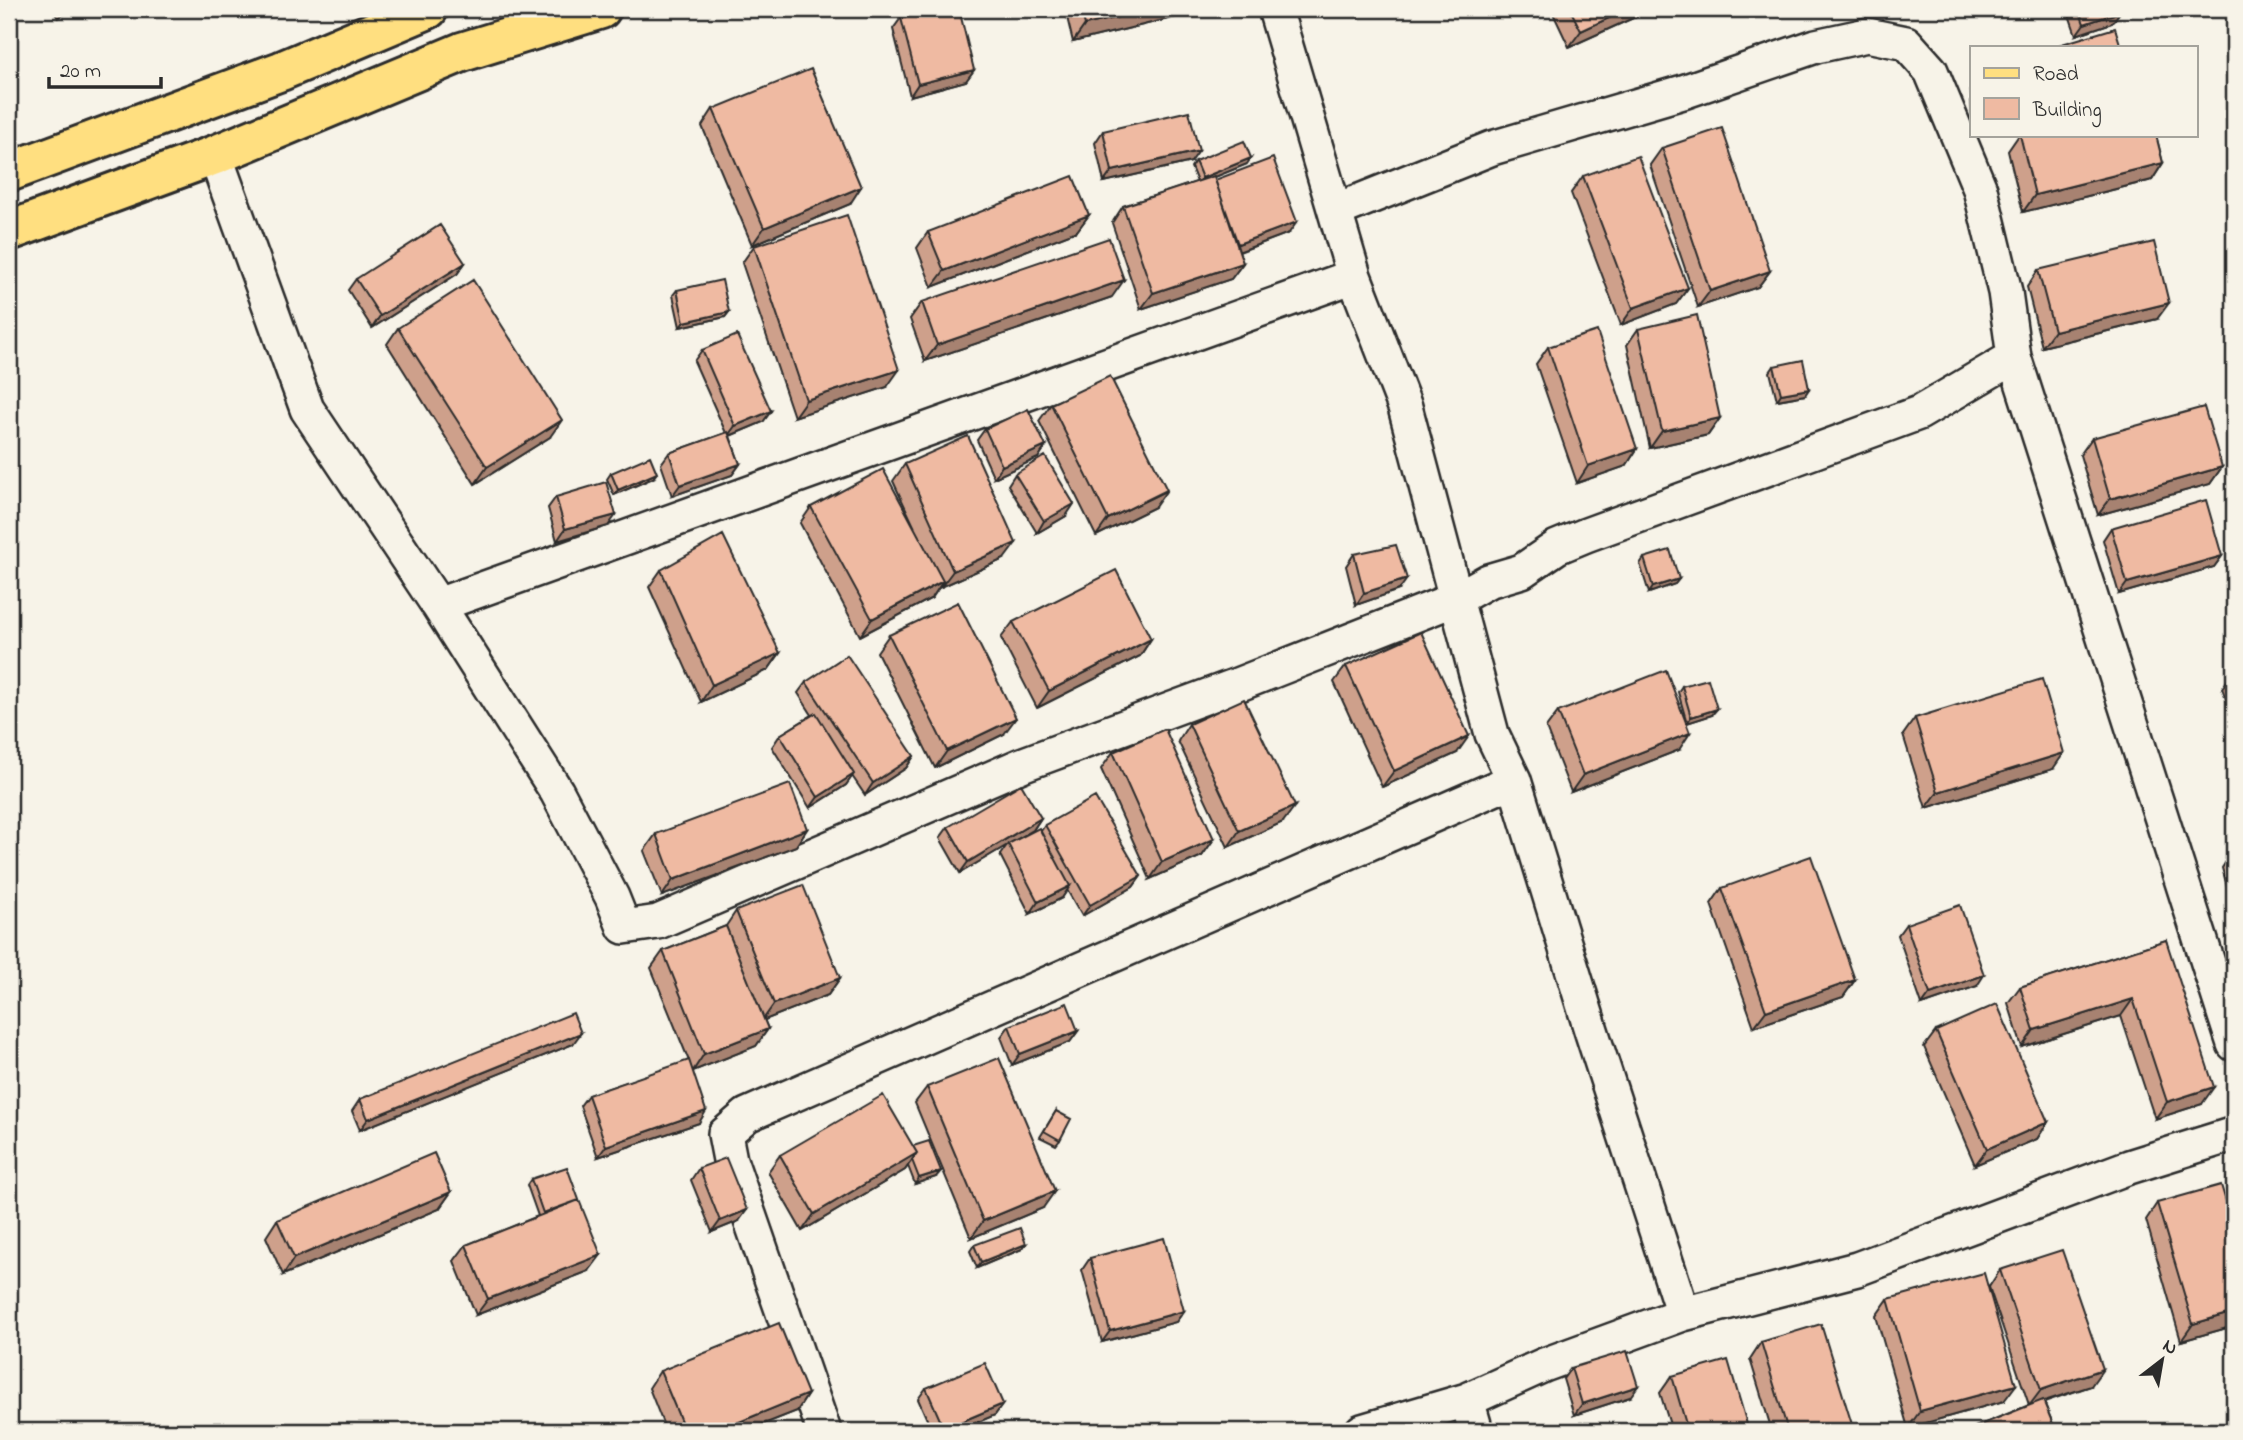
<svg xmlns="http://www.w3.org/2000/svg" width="2243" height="1440" font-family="'Indie Flower',sans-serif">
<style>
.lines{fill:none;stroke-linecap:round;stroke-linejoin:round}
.street-casing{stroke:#2b2b2b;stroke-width:38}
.primary-casing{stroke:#2b2b2b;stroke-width:44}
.street{stroke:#f7f3e8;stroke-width:33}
.primary{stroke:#ffdf80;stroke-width:38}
.wall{fill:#cea08b;stroke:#2b2b2b;stroke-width:2}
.shaded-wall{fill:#a78271;stroke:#2b2b2b;stroke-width:2}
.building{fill:#efbaa2;stroke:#2b2b2b;stroke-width:2}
</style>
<rect width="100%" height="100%" fill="#f7f3e8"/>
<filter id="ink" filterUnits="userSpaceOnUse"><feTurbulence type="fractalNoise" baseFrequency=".0143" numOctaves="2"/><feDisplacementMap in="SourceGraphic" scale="14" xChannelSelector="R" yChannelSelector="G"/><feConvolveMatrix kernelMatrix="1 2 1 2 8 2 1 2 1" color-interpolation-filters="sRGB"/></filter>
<g filter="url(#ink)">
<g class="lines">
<g class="street-casing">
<path id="street" d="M1275 9 1354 276 1405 407 1492 734 1514 780 1591 1030 1683 1314
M215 155 307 409 438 605 557 792 612 897 624 927 658 922 1024 764 1237 685 1458 598 1488 581 1522 571 1557 547 1586 535 1919 413 2014 357
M1335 211 1492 148 1683 92 1816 46 1867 35 1906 43 1931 71 1980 189 2005 292 2014 357 2234 1044
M438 605 1354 276
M1467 1400 1476 1431
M824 1431 730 1160 725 1134 747 1115 1514 780
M1362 1431 1467 1400 1544 1365 1683 1314 1857 1269 2129 1167 2234 1134"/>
</g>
<g class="primary-casing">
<path id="primary" d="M9 172 281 71 428 9
M9 231 215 155 462 52 601 9"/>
</g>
<use href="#street" class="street"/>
<use href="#primary" class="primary"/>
</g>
<path class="wall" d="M52 9H73L58 18Z
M1065 9H1209L1073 42Z
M1551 9H1653L1569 47Z
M2067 9H2120V12L2112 23 2076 35Z
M901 18 974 70 966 81 910 96 893 29Z
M1972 74V120L1970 77Z
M713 109 850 204 752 245 702 126Z
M1103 131 1191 162 1104 182 1095 143Z
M2019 135H2156L2163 163 2152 180 2023 212 2008 151Z
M1662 148 1770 271 1758 287 1698 307 1650 165Z
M1195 161 1247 164 1214 177 1215 180 1289 233 1239 252 1243 263 1231 279 1141 309 1112 223 1123 206 1197 182 1191 167Z
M1583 176 1688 288 1676 304 1621 325 1571 193Z
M1089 215 1077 231 932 287 917 248 928 232Z
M754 246 887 387 794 417 742 263Z
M465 263 457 274 372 328 348 290 356 279Z
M2038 270 2157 319 2042 347 2027 287Z
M677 290 729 312 725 317 680 327 673 295Z
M1112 297 925 361 910 319 922 302Z
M398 328 550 437 475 484 387 344Z
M1638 329 1720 418 1708 435 1650 448 1627 345Z
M1548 347 1637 449 1626 466 1577 483 1536 364Z
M702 350 771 411 763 422 730 436 740 464 732 475 672 496 661 464 669 453 726 433 694 361Z
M1774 366 1805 395 1777 400 1770 372Z
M1051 404 1155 507 1096 536 1039 421Z
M985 429 1046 446 1038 458 994 478 977 440Z
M2092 438 2222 467 2210 484 2098 515 2080 455Z
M905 464 1004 559 941 587 940 586 932 598 860 636 800 523 811 507 914 526 893 481Z
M611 473 653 478 614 495 607 479Z
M1015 474 1066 516 1037 533 1008 485Z
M556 497 608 526 557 541 548 508Z
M2111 528 2222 556 2214 567 2119 594 2103 540Z
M1354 554 1399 590 1356 605 1346 566Z
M1644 558 1679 579 1675 584 1649 593 1640 564Z
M661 570 780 653 768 670 701 702 649 587Z
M1013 622 1151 639 1140 656 1037 708 1001 638Z
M889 635 1004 734 935 768 877 652Z
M1346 666 1457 753 1382 787 1334 682Z
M2234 675V720L2222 688 2230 677Z
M806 682 914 756 906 768 865 795 852 776 846 785 810 808 772 747 780 735 812 715 798 693Z
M1682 686 1712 715 1687 723 1678 692Z
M1558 712 1679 750 1571 792 1546 728Z
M1915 718 2053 769 1926 808 1903 735Z
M1189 724 1283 822 1228 847 1178 741Z
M1113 752 1214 839 1202 856 1150 879 1101 769Z
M1041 818 1033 830 1020 838 1041 831 1045 825 1141 876 1133 887 1082 916 1067 890 1062 898 1030 914 1000 855 1007 845 960 873 940 838 948 827Z
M807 829 796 846 662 896 644 851 656 834Z
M2233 851H2234V912L2222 868Z
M1722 888 1855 980 1843 997 1754 1027 1711 904Z
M736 911 840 978 828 995 764 1020 768 1029 756 1046 693 1071 699 1123 598 1157 580 1106 588 1095 689 1061 651 968 663 951 726 926Z
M1906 924 1977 986 1922 1005 1898 935Z
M2166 940 2202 1104 2155 1119 2121 1016 2022 1047 2008 1003 2020 987Z
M1009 1026 1078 1031 1070 1042 1012 1065 1001 1037Z
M1936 1031 2048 1122 2037 1139 1975 1165 1924 1047Z
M573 1044 360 1130 352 1111 360 1099Z
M927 1087 1043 1208 971 1238 915 1103Z
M1056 1111 1060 1140 1056 1145 1040 1137Z
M913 1146 936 1177 915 1184 908 1166 905 1170 802 1231 768 1172 780 1155Z
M699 1168 739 1221 712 1232 691 1180Z
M2234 1168V1202L2227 1178Z
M531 1179 589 1271 476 1315 454 1261 466 1245 538 1216 527 1185Z
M451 1192 439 1209 283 1275 266 1237 277 1220Z
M2157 1203 2234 1326 2181 1341 2146 1220Z
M974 1245 1022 1249 977 1268 970 1251Z
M1090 1258 1184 1311 1176 1322 1102 1342 1082 1270Z
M2000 1270 2091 1386 2044 1402 2055 1429 2054 1431H1972L1975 1427 2029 1405 1989 1287Z
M1888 1299 2004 1401 1908 1428 1876 1316Z
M1761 1342 1854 1431H1772L1750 1359Z
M1571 1368 1630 1397 1574 1415 1563 1379Z
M660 1371 808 1394 797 1411 746 1431H666L649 1388Z
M1672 1376 1749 1431H1672L1660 1393Z
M926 1388 1003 1404 995 1415 957 1431H932L918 1399Z"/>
<path class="shaded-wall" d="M64 9H73L58 18Z
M1152 9H1209L1073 42 1085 25Z
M1628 9H1653L1569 47 1581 31Z
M2120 12 2112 23 2076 35 2084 24Z
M974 70 966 81 910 96 918 84Z
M1199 151 1191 162 1104 182 1112 171Z
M1251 158 1247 164 1198 184 1202 178Z
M2163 163 2152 180 2023 212 2035 195Z
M861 187 850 204 752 245 764 228Z
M1089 215 1077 231 932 287 944 271Z
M1297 222 1289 233 1230 255 1238 244Z
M465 263 457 274 372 328 380 316Z
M1243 263 1231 279 1141 309 1153 293Z
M1770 271 1758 287 1698 307 1710 291Z
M1124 280 1112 297 925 361 937 345Z
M1688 288 1676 304 1621 325 1633 308Z
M2169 303 2157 319 2042 347 2054 331Z
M729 312 725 317 680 327 684 322Z
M899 370 887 387 794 417 806 400Z
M1809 389 1805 395 1777 400 1781 394Z
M771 411 763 422 727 437 735 426Z
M1720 418 1708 435 1650 448 1662 431Z
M562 420 550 437 475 484 487 467Z
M1046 446 1038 458 994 478 1002 466Z
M1637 449 1626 466 1577 483 1588 466Z
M740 464 732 475 672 496 680 485Z
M2222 467 2210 484 2098 515 2110 499Z
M657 473 653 478 614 495 618 490Z
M1167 490 1155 507 1096 536 1108 519Z
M1074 504 1066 516 1037 533 1044 521Z
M616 515 608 526 557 541 565 529Z
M1016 543 1004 559 941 587 953 571Z
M2222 556 2214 567 2119 594 2127 583Z
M1407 579 1399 590 1356 605 1364 593Z
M1679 579 1675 584 1649 593 1653 587Z
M943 581 932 598 860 636 872 619Z
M1151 639 1140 656 1037 708 1049 691Z
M780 653 768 670 701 702 712 685Z
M1717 709 1712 715 1687 723 1691 717Z
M1016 718 1004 734 935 768 947 751Z
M1690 733 1679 750 1571 792 1583 775Z
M1469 736 1457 753 1382 787 1394 771Z
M2064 753 2053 769 1926 808 1938 792Z
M914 756 906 768 865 795 873 783Z
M854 774 846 785 810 808 818 797Z
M1295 806 1283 822 1228 847 1239 831Z
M1041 818 1033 830 960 873 968 862Z
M807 829 796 846 662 896 673 880Z
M1214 839 1202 856 1150 879 1162 862Z
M1141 876 1133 887 1082 916 1090 905Z
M1070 886 1062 898 1030 914 1038 902Z
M1984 975 1977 986 1922 1005 1930 994Z
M840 978 828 995 762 1021 774 1004Z
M1855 980 1843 997 1754 1027 1766 1011Z
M2133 999 2121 1016 2022 1047 2034 1030Z
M768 1029 756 1046 693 1071 704 1054Z
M1078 1031 1070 1042 1012 1065 1020 1054Z
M581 1033 573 1044 360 1130 368 1119Z
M2214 1087 2202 1104 2155 1119 2167 1102Z
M706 1111 699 1123 598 1157 606 1146Z
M2048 1122 2037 1139 1975 1165 1987 1149Z
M917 1153 905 1170 802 1231 814 1214Z
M941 1171 936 1177 915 1184 919 1178Z
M1055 1191 1043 1208 971 1238 983 1221Z
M451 1192 439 1209 283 1275 294 1258Z
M747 1210 739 1221 712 1232 720 1221Z
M1026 1244 1022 1249 977 1268 981 1262Z
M601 1255 589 1271 476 1315 488 1299Z
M1184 1311 1176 1322 1102 1342 1110 1331Z
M2234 1312V1326L2181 1341 2193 1324Z
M2103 1369 2091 1386 2029 1406 2041 1390Z
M2016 1385 2004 1401 1908 1428 1920 1411Z
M1638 1386 1630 1397 1574 1415 1582 1404Z
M808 1394 797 1411 746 1431H717Z
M1003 1404 995 1415 957 1431H942L944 1429Z"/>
<path class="building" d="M940 9H959L974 70 918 84 901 18Z
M1081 9H1152L1085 25Z
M1570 9H1628L1581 31Z
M2079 9H2120V12L2084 24Z
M2115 28 2121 47H2052Z
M811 69 861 187 764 228 713 109Z
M1189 111 1199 151 1112 171 1103 131Z
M1722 128 1770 271 1710 291 1662 148Z
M2020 135H2156L2163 163 2035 195Z
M1244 141 1251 158 1202 178 1195 161Z
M1638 156 1688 288 1633 308 1583 176Z
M1273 158 1297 222 1238 244 1215 180Z
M1073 176 1089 215 944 271 928 232Z
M1214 176 1243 263 1153 293 1123 206Z
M847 215 899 370 806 400 754 246Z
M440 225 465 263 380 316 356 279Z
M1109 238 1124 280 937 345 922 302Z
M2154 242 2169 303 2054 331 2038 270Z
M473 280 562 420 487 467 398 328Z
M722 280 729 312 684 322 677 290Z
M1697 315 1720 418 1662 431 1638 329Z
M1597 331 1637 449 1588 466 1548 347Z
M737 335 771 411 735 426 702 350Z
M1803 360 1809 389 1781 394 1774 366Z
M1110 376 1167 490 1108 519 1051 404Z
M2204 407 2222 467 2110 499 2092 438Z
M1028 409 1046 446 1002 466 985 429Z
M728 432 740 464 680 485 669 453Z
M968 436 1016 543 953 571 905 464Z
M650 456 657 473 618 490 611 473Z
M1045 456 1074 504 1044 521 1015 474Z
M883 469 943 581 872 619 811 507Z
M606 482 616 515 565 529 556 497Z
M2206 500 2222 556 2127 583 2111 528Z
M723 535 780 653 712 685 661 570Z
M1396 545 1407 579 1364 593 1354 554Z
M1670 550 1679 579 1653 587 1644 558Z
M1116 570 1151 639 1049 691 1013 622Z
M958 602 1016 718 947 751 889 635Z
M1421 632 1469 736 1394 771 1346 666Z
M847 655 914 756 873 783 806 682Z
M1666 670 1690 733 1583 775 1558 712Z
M2234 675V687L2230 677Z
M1708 679 1717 709 1691 717 1682 686Z
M2042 679 2064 753 1938 792 1915 718Z
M1244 699 1295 806 1239 831 1189 724Z
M816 713 854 774 818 797 780 735Z
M1165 729 1214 839 1162 862 1113 752Z
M790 784 807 829 673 880 656 834Z
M1021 784 1041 818 968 862 948 827Z
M1095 797 1141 876 1090 905 1045 825Z
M1039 828 1070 886 1038 902 1008 844Z
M1811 856 1855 980 1766 1011 1722 888Z
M803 885 840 978 774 1004 736 911Z
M1960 905 1984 975 1930 994 1906 924Z
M726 926 768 1029 704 1054 663 951Z
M2166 940 2214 1087 2167 1102 2133 999 2034 1030 2020 987Z
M1067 1003 1078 1031 1020 1054 1009 1026Z
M1997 1004 2048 1122 1987 1149 1936 1031Z
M573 1013 581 1033 368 1119 360 1099Z
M999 1058 1055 1191 983 1221 927 1087Z
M689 1060 706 1111 606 1146 588 1095Z
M883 1095 917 1153 814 1214 780 1155Z
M1056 1111 1071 1119 1060 1140 1044 1131Z
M929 1141 941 1171 919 1178 912 1160 917 1153 913 1146Z
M434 1153 451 1192 294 1258 277 1220Z
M726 1158 747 1210 720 1221 699 1168Z
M567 1167 579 1200 543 1213 531 1179Z
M2221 1185 2234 1228V1312L2193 1324 2157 1203Z
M579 1200 601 1255 488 1299 466 1245Z
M1020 1228 1026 1244 981 1262 974 1245Z
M1164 1238 1184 1311 1110 1331 1090 1258Z
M2062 1250 2103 1369 2041 1390 2000 1270Z
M1984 1273 2016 1385 1920 1411 1888 1299Z
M779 1323 808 1394 717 1431H685L660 1371Z
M1821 1324 1854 1431H1788L1761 1342Z
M1627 1351 1638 1386 1582 1404 1571 1368Z
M1728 1360 1749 1431H1688L1672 1376Z
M985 1363 1003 1404 944 1429 926 1388Z
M2043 1400 2055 1429 2050 1431H1977L1975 1427Z
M1444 1426 1445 1431H1427Z
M2085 1428 2086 1431H2076Z"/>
</g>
<rect width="2243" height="1440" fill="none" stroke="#f7f3e8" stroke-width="35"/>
<rect x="18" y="18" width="2208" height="1405" fill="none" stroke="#2b2b2b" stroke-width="2.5" filter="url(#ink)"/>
<rect x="1970" y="46" width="228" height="91" fill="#f7f3e8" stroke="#a5a39c" stroke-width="2"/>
<rect x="1984" y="68" width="35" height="10" fill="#ffdf80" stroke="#a5a39c" stroke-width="2"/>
<text x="2033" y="80" font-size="21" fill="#2b2b2b">Road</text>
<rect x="1984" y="98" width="35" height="21" fill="#efbaa2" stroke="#a5a39c" stroke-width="2"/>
<text x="2033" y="116" font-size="21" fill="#2b2b2b">Building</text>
<g transform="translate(2162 1360) rotate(31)" stroke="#f7f3e8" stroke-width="5" paint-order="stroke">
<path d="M0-5L12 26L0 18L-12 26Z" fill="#2b2b2b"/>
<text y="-10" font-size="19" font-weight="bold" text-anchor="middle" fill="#2b2b2b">N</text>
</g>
<path d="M49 77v10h112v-10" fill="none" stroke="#2b2b2b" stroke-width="3.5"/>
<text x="60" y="77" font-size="21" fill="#2b2b2b" stroke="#f7f3e8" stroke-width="5" paint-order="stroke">20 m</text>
</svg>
